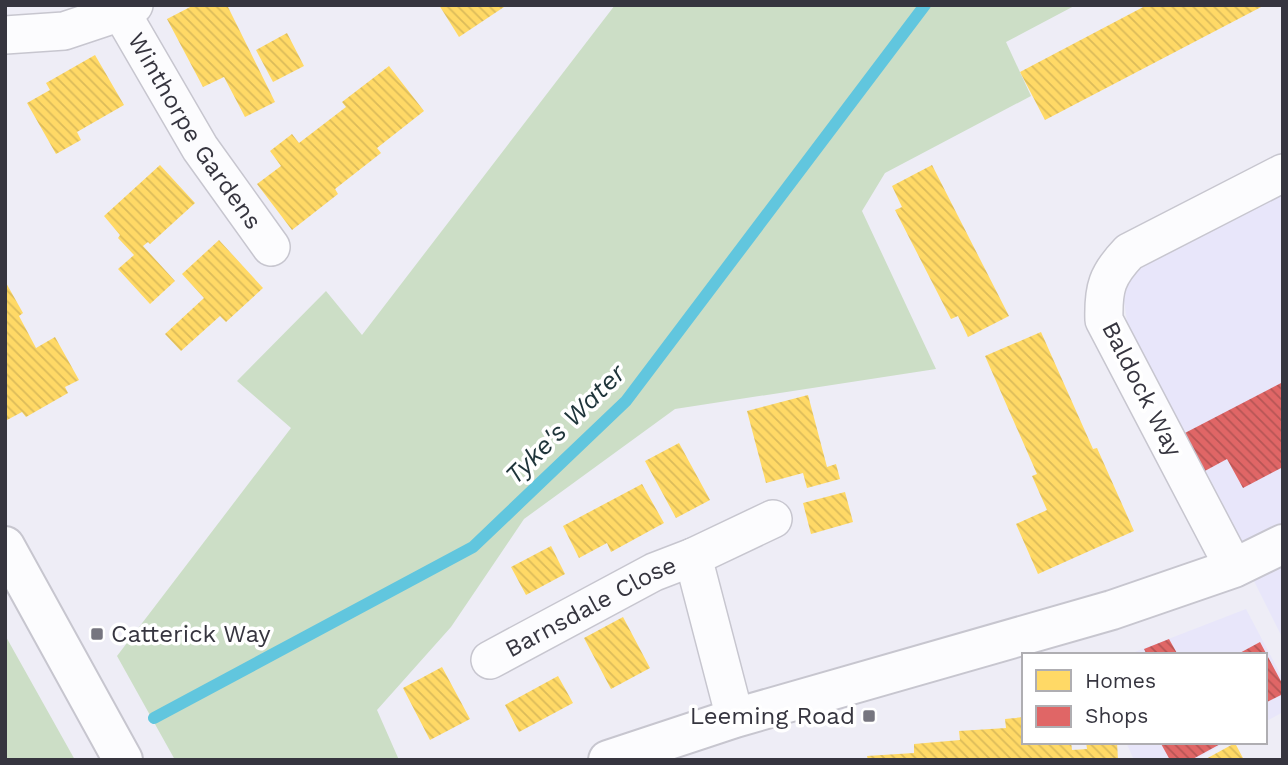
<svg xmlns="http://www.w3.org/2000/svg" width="1288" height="765" font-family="'Work Sans',sans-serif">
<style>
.built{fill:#e8e6fa}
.green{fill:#ccdec6}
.homes{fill:url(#homes-back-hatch)}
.shops{fill:url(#shops-back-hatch)}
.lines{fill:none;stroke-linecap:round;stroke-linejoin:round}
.stream{stroke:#61c6de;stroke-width:12}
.minor-casing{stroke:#c7c6cf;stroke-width:40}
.tertiary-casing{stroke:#c7c6cf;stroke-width:42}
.minor{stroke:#fcfcfe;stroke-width:37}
.tertiary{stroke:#fcfcfe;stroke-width:38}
.poi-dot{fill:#76757f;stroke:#fff;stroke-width:2.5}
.labels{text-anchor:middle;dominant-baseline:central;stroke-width:7;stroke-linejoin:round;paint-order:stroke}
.street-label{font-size:24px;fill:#36353f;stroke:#fff}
.poi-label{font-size:24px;fill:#36353f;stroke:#fff;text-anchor:start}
.water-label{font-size:26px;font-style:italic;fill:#1e343a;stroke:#fff}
</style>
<defs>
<pattern id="homes-back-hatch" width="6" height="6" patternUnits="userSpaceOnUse" patternTransform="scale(1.75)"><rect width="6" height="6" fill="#ffd966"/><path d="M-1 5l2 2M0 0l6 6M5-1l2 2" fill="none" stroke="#dbbb5a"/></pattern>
<pattern id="shops-back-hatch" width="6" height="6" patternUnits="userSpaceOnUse" patternTransform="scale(1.75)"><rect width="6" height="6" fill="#e06666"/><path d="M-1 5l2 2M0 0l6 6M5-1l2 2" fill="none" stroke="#b65555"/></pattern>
</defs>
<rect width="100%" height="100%" fill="#eeedf6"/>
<path class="built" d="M1283 189V639L1128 329 1124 300 1126 287 1131 274 1145 260Z
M1246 609 1283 679V712L1265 722V655H1127Z
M1126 742H1227L1195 760H1134Z"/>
<path class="green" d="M615 5H1076L1006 42 1031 96 885 173 862 211 936 369 675 409 524 519 451 627 377 710 399 760H175L117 656 291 428 237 381 326 291 362 335Z
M5 635 75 760H5Z"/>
<path class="homes" d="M194 5H227L275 102 245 117 224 77 203 87 167 19Z
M439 5H507L459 37Z
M1147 5H1265L1045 120 1020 72Z
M287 33 304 66 273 82 256 50Z
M95 55 124 105 77 132 81 140 56 154 27 103 50 90 46 83Z
M389 66 424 111 377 148 381 153 335 189 338 194 292 230 257 184 281 166 270 151 292 134 299 143 346 107 342 102Z
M160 165 195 203 150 244 148 242 143 246 175 281 150 304 118 269 134 255 118 238 120 235 104 216Z
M932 165 1009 316 968 337 958 316 951 319 895 210 902 207 892 186Z
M219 240 263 288 226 322 220 316 181 351 165 334 204 298 182 274Z
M5 281 23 313 19 316 36 348 55 337 79 380 65 387 68 393 26 417 22 412 7 420 5 417Z
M1041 332 1093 449 1097 448 1134 531 1038 574 1016 524 1047 510 1032 476 1037 474 985 356Z
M808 395 827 467 836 464 840 479 807 488 803 473 766 483 747 411Z
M679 443 710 500 676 518 645 461Z
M642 484 664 523 611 552 607 543 579 558 563 526Z
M845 492 853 522 811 534 803 503Z
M551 546 565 574 526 595 511 567Z
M623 617 650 668 611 689 584 638Z
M442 667 470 719 430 740 403 688Z
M558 676 573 703 519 732 505 705Z
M1024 717V742H1071L1072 750 1087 749 1086 742H1117L1118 760H868L867 756 914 753V744L960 740 959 731 1006 728 1005 719Z
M1235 743 1244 760H1204Z"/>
<path class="shops" d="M1283 382V467L1243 488 1227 459 1203 472 1183 434Z
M1169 639 1178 655H1147L1144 649Z
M1260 642 1283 685V694L1265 703V655H1236Z
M1160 742H1224L1191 760H1170Z"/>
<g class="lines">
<path class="stream" d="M154 718 473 547 626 401 925 5"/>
<g class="minor-casing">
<g id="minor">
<path id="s1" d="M121 12 200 148 271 247"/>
<path d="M5 35 64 31 121 12 134 5"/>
<path d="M693 557 773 519"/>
<path d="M1234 568 1104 320C1103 288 1107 275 1129 252L1283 173"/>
<path id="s2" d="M490 660 654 572 693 557 735 718"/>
</g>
</g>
<g class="tertiary-casing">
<path id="tertiary" d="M5 546 123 760
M608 760 735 718 1112 610 1234 568 1283 544"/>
</g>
<use href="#minor" class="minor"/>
<use href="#tertiary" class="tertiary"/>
</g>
<g class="poi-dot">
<rect x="90" y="627" width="14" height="14" rx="3.5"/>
<rect x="862" y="709" width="14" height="14" rx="3.5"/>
</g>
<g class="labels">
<g class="street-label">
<text stroke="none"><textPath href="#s1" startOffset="140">Winthorpe Gardens</textPath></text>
<text transform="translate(1142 389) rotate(63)">Baldock Way</text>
<text stroke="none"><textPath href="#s2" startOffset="114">Barnsdale Close</textPath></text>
</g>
<g class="poi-label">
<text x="111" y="634">Catterick Way</text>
<text x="855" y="716" text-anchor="end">Leeming Road</text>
</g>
<g class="water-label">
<text transform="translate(565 424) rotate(-45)">Tyke's Water</text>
</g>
</g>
<rect width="1288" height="765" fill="none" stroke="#36353f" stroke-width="14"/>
<rect x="1022" y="653" width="245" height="91" fill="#ffffff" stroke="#afaeb2" stroke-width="2"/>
<rect x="1036" y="670" width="35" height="21" fill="#ffd966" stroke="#afaeb2" stroke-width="2"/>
<text x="1085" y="688" font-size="21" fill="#36353f">Homes</text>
<rect x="1036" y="706" width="35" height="21" fill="#e06666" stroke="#afaeb2" stroke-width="2"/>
<text x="1085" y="723" font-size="21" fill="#36353f">Shops</text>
</svg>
